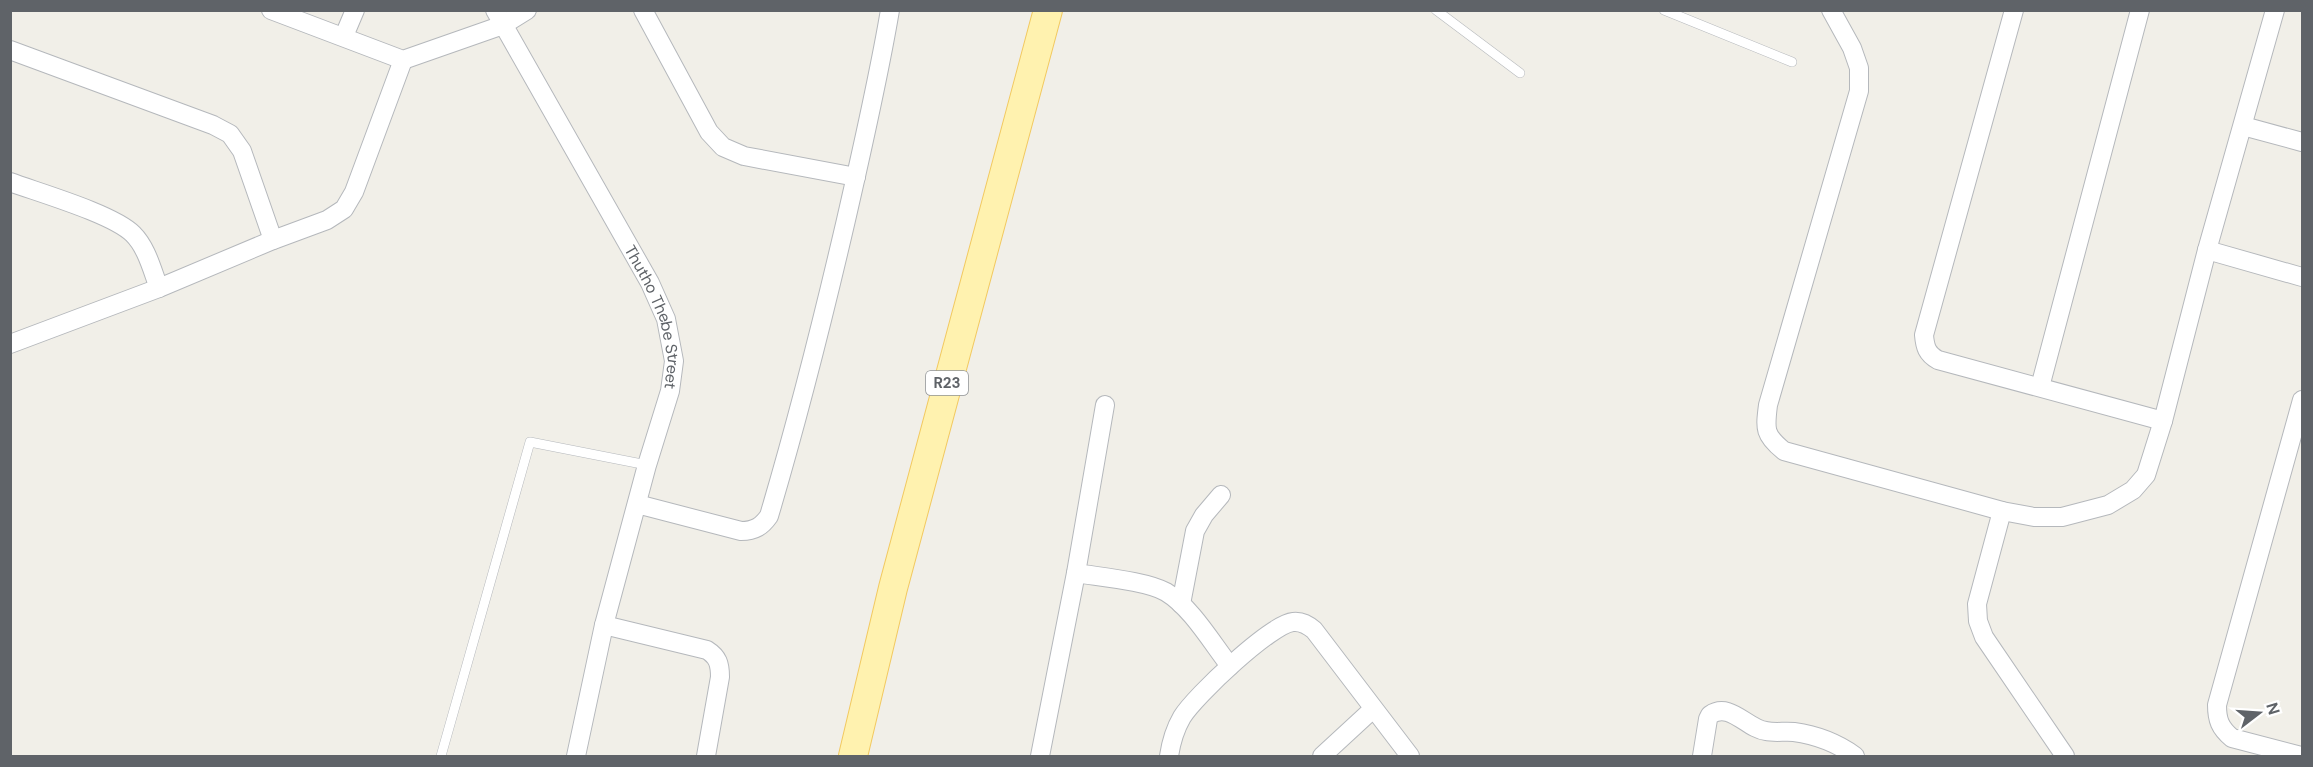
<svg xmlns="http://www.w3.org/2000/svg" width="2313" height="767" font-family="'DM Sans',sans-serif">
<style>
.lines{fill:none;stroke-linecap:round;stroke-linejoin:round}
.lane-casing{stroke:#b5b8bc;stroke-width:10}
.street-casing{stroke:#b5b8bc;stroke-width:20}
.primary-casing{stroke:#f2c960;stroke-width:30}
.lane{stroke:#fff;stroke-width:9}
.street{stroke:#fff;stroke-width:18}
.primary{stroke:#fff2af;stroke-width:28}
.labels{text-anchor:middle;dominant-baseline:central;stroke-width:6;stroke-linejoin:round;paint-order:stroke}
.shield{fill:#fff;stroke:#8f9295;stroke-width:1.5}
.shield-label{font-size:15px;font-weight:bold;fill:#5f6368}
.street-label{font-size:16px;fill:#5f6368;stroke:#fff}
</style>
<rect width="100%" height="100%" fill="#f1efe8"/>
<g class="lines">
<g class="lane-casing">
<path id="lane" d="M1436 10 1520 73
M1664 10 1792 62
M441 756 530 442 647 465"/>
</g>
<g class="street-casing">
<g id="street">
<path d="M271 10 403 60 503 25 527 10"/>
<path id="s1" d="M495 10 650 283 666 319 674 361 670 391 647 465 604 625 576 756"/>
<path d="M643 10 709 132 723 147 744 156 856 177"/>
<path d="M1831 10 1852 48 1859 68V91L1768 405C1765 429 1764 435 1784 451L2002 511 2034 517H2062L2108 505 2133 490 2146 475 2163 421 2207 250 2275 10"/>
<path d="M2014 10 1924 335C1925 347 1927 354 1938 360L2163 421"/>
<path d="M344 36 355 10"/>
<path d="M10 50 213 125 230 134 242 151 273 240"/>
<path d="M2243 126 2302 142"/>
<path d="M10 182C40 193 113 214 133 234 147 248 152 270 159 288"/>
<path d="M2207 250 2302 277"/>
<path d="M10 344 159 288 273 240 327 220 344 209 354 192 403 60"/>
<path d="M2040 387 2140 10"/>
<path d="M637 504 741 531C755 531 762 526 769 516 798 418 823 319 846 220 862 150 878 81 890 10"/>
<path d="M2002 511 1977 604 1978 621 1984 637 2065 756"/>
<path d="M1076 573C1100 577 1147 581 1166 592 1191 607 1212 643 1230 666"/>
<path d="M1181 604 1195 531 1204 515 1221 495"/>
<path d="M604 625 707 650C718 657 720 664 720 677L706 756"/>
<path d="M1040 756 1076 573 1105 405"/>
<path d="M1169 756C1171 743 1175 729 1182 717 1195 696 1271 624 1293 622 1302 621 1308 625 1314 630L1410 756"/>
<path d="M1322 756 1373 709"/>
<path d="M1702 756 1708 719 1710 715C1730 701 1747 729 1766 731 1775 733 1785 731 1794 732 1816 735 1837 743 1855 756"/>
<path d="M2301 756 2232 738C2220 728 2217 720 2217 705L2302 400"/>
</g>
</g>
<g class="primary-casing">
<path id="primary" d="M853 756 893 588 1048 10"/>
</g>
<use href="#lane" class="lane"/>
<use href="#street" class="street"/>
<use href="#primary" class="primary"/>
</g>
<g class="labels">
<rect class="shield" x="926" y="371" width="42" height="24" rx="4.5"/>
<g class="shield-label">
<text x="947" y="383">R23</text>
</g>
<g class="street-label">
<text stroke="none"><textPath href="#s1" startOffset="348">Thutho Thebe Street</textPath></text>
</g>
</g>
<rect width="2313" height="767" fill="none" stroke="#5f6368" stroke-width="24"/>
<g transform="translate(2259 713) rotate(73)" stroke="#ffffff" stroke-width="4.5" paint-order="stroke">
<path d="M0-4.5L10 22L0 15L-10 22Z" fill="#5f6368"/>
<text y="-9" font-size="16" font-weight="bold" text-anchor="middle" fill="#5f6368">N</text>
</g>
</svg>
